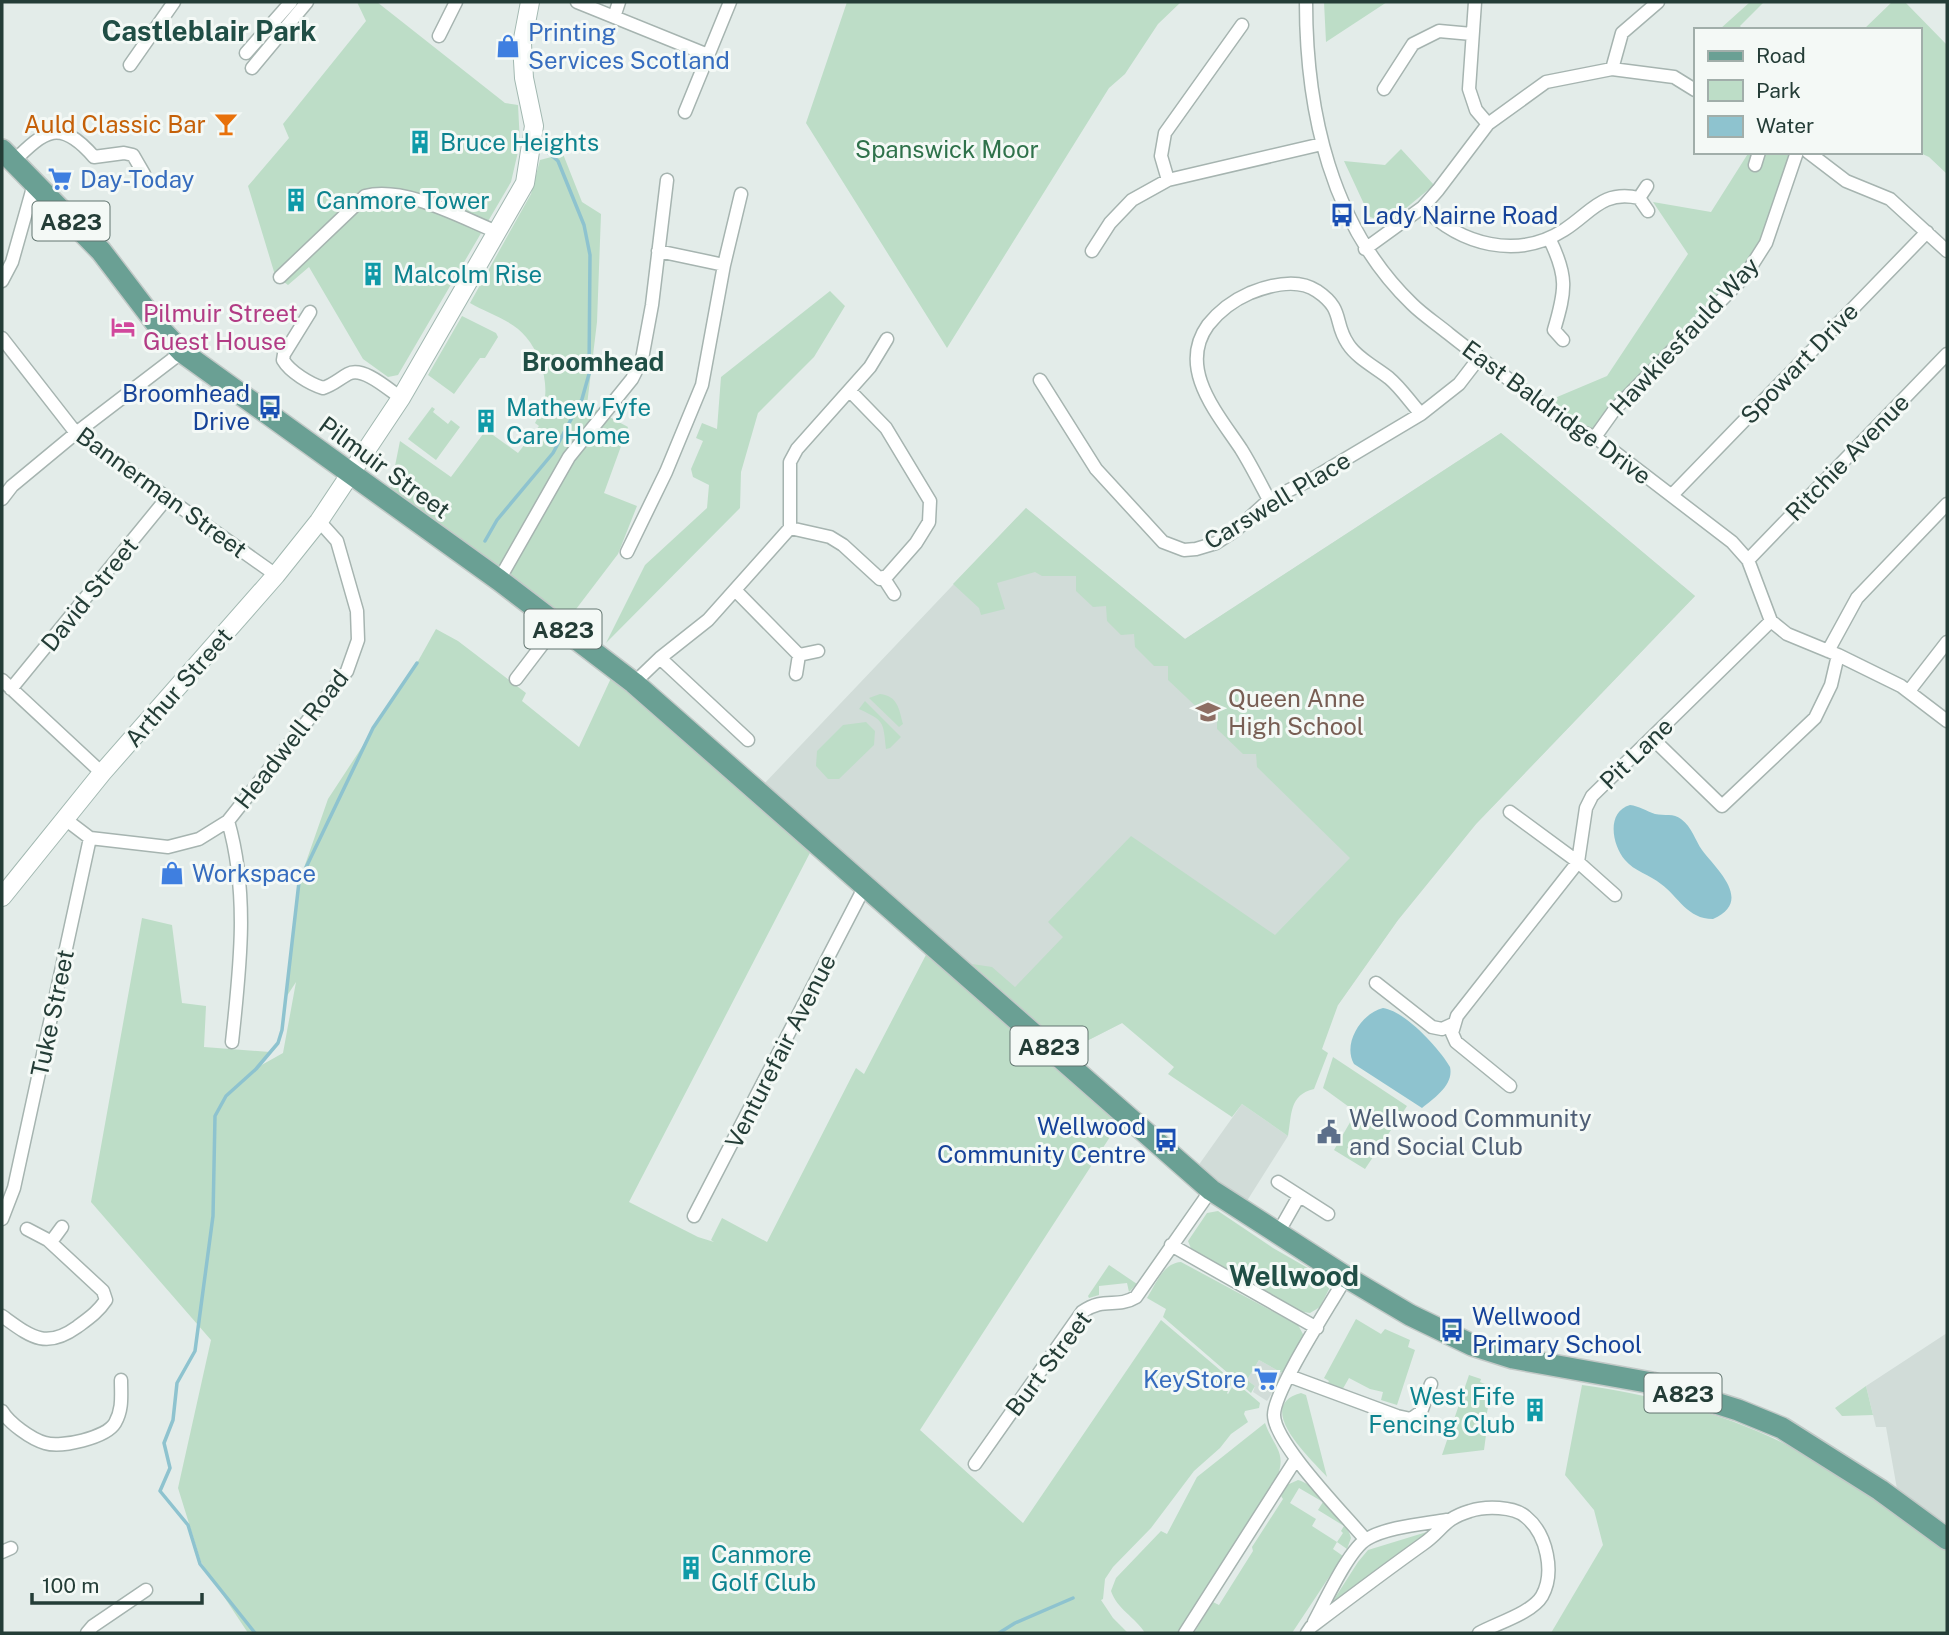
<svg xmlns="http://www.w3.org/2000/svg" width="1949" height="1635" font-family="'Public Sans',sans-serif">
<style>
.built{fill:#d1dcd8}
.green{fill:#bdddc7;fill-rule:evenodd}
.water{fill:#8ec3cf}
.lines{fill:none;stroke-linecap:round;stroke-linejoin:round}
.stream{stroke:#8ec3cf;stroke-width:3.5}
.street-casing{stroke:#a6b4b0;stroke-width:15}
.secondary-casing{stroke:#a2b8b1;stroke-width:20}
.primary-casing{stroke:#c2c9c7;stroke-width:24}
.street{stroke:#fff;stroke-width:12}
.secondary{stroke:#fff;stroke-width:18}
.primary{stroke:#6aa094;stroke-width:21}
.labels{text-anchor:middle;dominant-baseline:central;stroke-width:6;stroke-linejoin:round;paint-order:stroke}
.shield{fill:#f4f9f6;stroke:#627570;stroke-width:2}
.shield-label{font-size:23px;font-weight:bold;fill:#243d37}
.shop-label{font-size:24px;fill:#366cbe;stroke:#f4f9f6;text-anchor:start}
.food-label{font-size:24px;fill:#c56008;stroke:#f4f9f6;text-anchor:end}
.culture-label{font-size:24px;fill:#0d838f;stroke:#f4f9f6;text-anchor:start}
.park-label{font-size:24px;fill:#2f724b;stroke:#f4f9f6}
.transit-label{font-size:24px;fill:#164399;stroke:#f4f9f6;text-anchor:start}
.hotel-label{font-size:24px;fill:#b23c85;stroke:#f4f9f6;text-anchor:start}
.street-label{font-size:24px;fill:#243d37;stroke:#f4f9f6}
.education-label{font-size:24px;fill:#785e54;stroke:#f4f9f6;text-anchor:start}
.service-label{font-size:24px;fill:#4e5e75;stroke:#f4f9f6;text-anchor:start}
.neighbourhood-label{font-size:26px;font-weight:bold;fill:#204e45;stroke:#f4f9f6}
.quarter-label{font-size:28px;font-weight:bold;fill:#204e45;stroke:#f4f9f6}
</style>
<rect width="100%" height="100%" fill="#e3ece9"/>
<path class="built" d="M1501 433 1695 596 1476 824 1398 920 1338 1005 1122 1023 1069 1050 763 785 1026 508 1185 639Z
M1242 1104 1288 1136 1245 1204 1198 1166Z
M1947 1333V1524L1897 1489 1886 1427H1876L1866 1386Z
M1259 1360 1284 1374 1267 1401 1253 1392 1255 1386 1247 1380Z"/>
<path class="green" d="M357 2H377L505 103 518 105 520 143 511 182 398 375 388 377 363 359 309 267 288 285 275 275 248 186 289 138 283 124 366 21Z
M847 2H1181L1158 24 1125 74 1109 88 947 348 806 123Z
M1324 2H1387L1326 42Z
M1750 2H1764L1740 26 1743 30 1720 29Z
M1892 2H1905L1947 45V174L1929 157 1918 152 1919 30H1863Z
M1401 149 1434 185 1388 223 1370 217 1344 161 1385 165Z
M1749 152H1801L1764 247 1595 437 1550 400 1607 376 1688 254 1653 202 1711 212Z
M563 154 582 202 601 214 597 322 587 405 628 427 604 493 637 506 618 554 567 621 390 491 400 441 451 477 486 430 518 453 539 426 535 423C538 417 543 410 544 403 549 382 540 353 526 337 514 321 487 313 470 303L531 194 540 160Z
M830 291 845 306 814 357 758 413 741 472 740 508 606 643 645 565 707 508 709 485 693 477 691 469 703 441 696 438 702 423 717 429 721 377Z
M462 316 496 333 498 337 485 358H480L454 394 428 375Z
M432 407 435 409 433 412 448 424 451 420 460 427 436 460 408 439Z
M1501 433 1695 596 1476 824 1398 920 1338 1005 1322 1049 1328 1053 1314 1089C1289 1095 1292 1114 1288 1136L1242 1104 1232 1117 1168 1074 1174 1067 1122 1023 1069 1050 972 964 992 967 1015 987 1063 937 1048 922 1131 836 1275 935 1350 858 1257 767 1256 754H1243L1217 729V715H1205L1168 680V666H1154L1135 647 1134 634 1121 635 1107 621 1106 606 1093 607 1076 591V576H1042L1035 572 997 583 1005 609 981 615 979 608 953 584 1026 508 1185 639Z
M436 629 458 641 526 693 522 701 579 747 612 676 813 847 629 1202 698 1237 714 1242 711 1240 722 1218 767 1242 856 1068 864 1074 928 951 1119 1123 920 1430 1023 1523 1161 1320 1233 1381 1227 1393 1228 1394 1235 1382 1260 1403 1259 1408 1245 1411 1244 1414 1248 1422 1231 1434 1220 1448 1194 1471 1151 1528 1113 1567 1105 1579 1103 1599 1101 1600 1113 1618 1128 1633H248L201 1562 178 1488 211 1340 91 1202 142 918 172 925 182 1003 206 1006 204 1047 270 1052 258 1067 283 1053 296 982 285 999 299 882 328 799 417 663Z
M880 694C898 696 899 709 903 724L899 727 869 698Z
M865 701 901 737 890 748 886 749C883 720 884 721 859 709Z
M866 722 875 731 874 745 839 779H828L816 766 817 751 843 725Z
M1333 1057 1407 1106 1365 1169 1334 1150 1356 1112 1323 1088Z
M1218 1211 1273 1248 1320 1275 1328 1283 1329 1289 1320 1307 1310 1313 1297 1311 1192 1251 1188 1241 1207 1213Z
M1181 1262 1298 1325 1304 1336 1284 1374 1259 1360 1247 1380 1255 1386 1251 1393 1163 1317 1166 1309 1147 1298C1156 1284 1163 1263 1181 1262Z
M1109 1265 1137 1284 1129 1292 1127 1283 1099 1286V1295L1089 1298 1088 1296Z
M1356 1319 1381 1334 1385 1329 1410 1340 1408 1347 1415 1350 1397 1405 1381 1400 1383 1392 1370 1389 1349 1378 1341 1392 1326 1387 1329 1381 1324 1378Z
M1469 1375 1481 1379 1480 1382 1492 1387 1483 1433 1486 1435 1484 1450 1442 1455Z
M1582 1385C1647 1394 1723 1413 1781 1442 1840 1471 1894 1510 1947 1548V1633H1551L1603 1545 1594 1510 1565 1475Z
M1866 1386 1873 1415 1842 1416 1835 1408Z
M1301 1393 1306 1395 1327 1477C1312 1460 1252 1406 1301 1393Z
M1265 1423C1274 1448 1288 1452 1276 1480L1179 1633H1145C1135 1617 1117 1609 1111 1591L1116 1578 1161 1531 1167 1534 1197 1477Z
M1298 1480C1314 1483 1348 1523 1351 1538L1347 1549 1337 1542 1333 1549 1343 1556 1292 1633H1194L1213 1602 1219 1605 1253 1551 1252 1547 1283 1499 1281 1496 1287 1485ZM1299 1488 1323 1502 1318 1510 1344 1526 1341 1531 1343 1533 1337 1542 1312 1526 1316 1519 1290 1503Z
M1430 1531 1337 1600 1333 1601 1358 1562 1368 1550Z"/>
<path class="water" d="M1630 805C1639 806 1646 811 1655 814 1664 816 1674 813 1681 819 1692 827 1695 840 1702 850 1718 871 1753 901 1713 919 1687 919 1679 897 1661 884 1650 875 1634 871 1625 860 1612 845 1606 812 1630 805Z
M1383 1008C1405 1011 1439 1048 1450 1067 1454 1085 1434 1098 1422 1108L1354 1064C1342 1043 1362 1013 1383 1008Z"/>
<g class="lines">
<path class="stream" d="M485 541 497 520 553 453 582 399 589 374 590 255 584 225 558 161 544 149
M255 1633 200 1564 188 1525 160 1491 170 1468 164 1443 173 1420 177 1383 195 1351 213 1216 215 1116 226 1096 256 1069 278 1043 282 1030 299 882 373 728 417 663
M999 1633 1015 1623 1073 1598"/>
<g class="street-casing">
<path id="street" d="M577 2 708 55
M1306 2C1306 111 1331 226 1412 304 1423 315 1437 324 1449 334 1489 366 1532 395 1572 428L1595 437 1732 542 1748 560 1771 621 1787 634 1838 655 1901 686 1947 721
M1475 2 1469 89 1476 110 1488 124
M614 17 619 2
M439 36 456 2
M246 53 291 2
M130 65 174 2
M252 68 307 2
M1612 69 1622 33 1658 2
M1384 89 1413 44 1439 31 1472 34
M685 112 730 2
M1808 152 1846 181 1890 199 1947 251
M13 162C45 130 60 118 94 157L124 153 133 155 144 174
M1755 165 1759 152
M1168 180 1161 156 1165 133 1242 25
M1639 198 1647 186
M1423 207C1461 245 1517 260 1564 230 1592 212 1602 190 1639 198L1648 211
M1549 238C1568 276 1566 290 1554 330L1563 340
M1365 249 1423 207 1438 190 1488 124 1546 82 1612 69 1674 77 1695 90
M658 251 724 265
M1092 251 1110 223 1132 200 1168 180 1322 144
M280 277 365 196C405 186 460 217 497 232
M2 281 12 262 34 184
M310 312 284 354 283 360C290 372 310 384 323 388 333 385 339 379 348 374 363 366 388 389 401 398
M2 338 76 433 276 575
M1040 380 1096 469 1163 542 1184 550 1196 549 1216 543 1236 530 1269 500 1312 479 1421 414 1459 384 1479 358
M1595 437 1615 409 1745 276 1766 243 1797 152
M1672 495 1927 232
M2 499 12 486 76 433 182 352
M1269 500C1260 483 1251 465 1241 449 1217 413 1177 368 1208 325 1219 311 1234 300 1250 293 1270 285 1298 278 1317 291 1345 310 1333 322 1348 344 1357 358 1375 367 1389 378 1401 388 1410 402 1421 414
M790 528 830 537 843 545 880 579 887 576 916 543 929 522 930 501 886 428 850 391
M627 552 666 472 702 385 724 265 741 194
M1748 560 1947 354
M883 577 894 594
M499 580 569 457 632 379 642 359 652 305 667 180
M736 591 799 655
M1828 651 1857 598 1947 504
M660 658 748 740
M796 674 799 655 818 651
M516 679 558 624
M2 680 102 773
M634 683 660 658 708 620 790 528V462L797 449 870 367 887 339
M11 689 167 498
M1909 691 1947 642
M1652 738 1722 806 1815 718 1831 685 1838 655
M1510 812 1578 862 1615 895
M228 821C249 894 240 967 232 1042
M90 838 168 847 199 839 228 821 347 671 358 640 357 611 337 541 319 521
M1376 983 1432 1027 1442 1029 1453 1024
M1510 1086 1456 1042 1452 1033 1457 1016 1578 862 1586 808 1592 796 1771 621
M1278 1182 1328 1214
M694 1216 865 886
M2 1219 14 1188 90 838 65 819
M1278 1233 1299 1196
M51 1242 62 1227
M1171 1245 1317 1328
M1346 1277C1331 1304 1274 1390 1274 1415 1274 1443 1345 1515 1365 1539
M2 1316C30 1336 45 1350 77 1327 89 1318 98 1312 106 1300L103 1291 48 1240 27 1229
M1289 1376 1397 1416 1411 1419 1421 1412 1431 1384
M2 1411C9 1423 31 1439 45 1443 61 1448 106 1438 115 1423 123 1409 121 1396 121 1380
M975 1464 1082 1312C1105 1296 1116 1309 1136 1297L1211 1190
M2 1552 11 1548
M1314 1622C1325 1602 1349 1549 1367 1539 1386 1527 1424 1524 1447 1520
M87 1633 93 1626 146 1590
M1185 1633 1296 1459
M1307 1633 1311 1627C1348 1599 1385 1571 1423 1544 1443 1530 1443 1519 1470 1511 1485 1506 1514 1506 1526 1517 1547 1534 1555 1573 1542 1596 1532 1613 1497 1623 1479 1633"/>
</g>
<g class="secondary-casing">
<path id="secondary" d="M2 897 102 773 276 575 319 521 401 398 525 183 534 126 524 78 522 44 530 2"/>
</g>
<g class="primary-casing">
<path id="primary" d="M2 150 101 251 162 331 182 352 499 580 634 683 1211 1190 1346 1277 1410 1315 1472 1345 1513 1358 1652 1383 1738 1410 1782 1428 1880 1490 1947 1539"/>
</g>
<use href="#street" class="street"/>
<use href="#secondary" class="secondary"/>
<use href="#primary" class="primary"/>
</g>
<defs>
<g id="shop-bare" transform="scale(1.89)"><path d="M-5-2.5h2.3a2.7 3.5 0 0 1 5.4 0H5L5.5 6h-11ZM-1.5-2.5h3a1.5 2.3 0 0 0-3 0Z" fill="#3f7fe0" stroke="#f4f9f6" stroke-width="2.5" paint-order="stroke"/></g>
<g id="bar-bare" transform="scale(1.89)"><path d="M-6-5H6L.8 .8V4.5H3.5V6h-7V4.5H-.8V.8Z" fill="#e8710a" stroke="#f4f9f6" stroke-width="2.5" paint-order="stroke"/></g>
<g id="building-bare" transform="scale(1.89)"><path d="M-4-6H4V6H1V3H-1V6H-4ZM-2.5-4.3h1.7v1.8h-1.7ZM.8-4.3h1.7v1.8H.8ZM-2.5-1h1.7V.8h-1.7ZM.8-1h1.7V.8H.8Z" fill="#0f9aa8" stroke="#f4f9f6" stroke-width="2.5" paint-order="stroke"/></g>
<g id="supermarket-bare" transform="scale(1.89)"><path d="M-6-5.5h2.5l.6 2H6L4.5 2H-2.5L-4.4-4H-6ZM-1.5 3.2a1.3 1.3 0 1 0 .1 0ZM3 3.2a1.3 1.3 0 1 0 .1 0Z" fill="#3f7fe0" stroke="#f4f9f6" stroke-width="2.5" paint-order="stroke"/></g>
<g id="bus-bare" transform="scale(1.89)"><path d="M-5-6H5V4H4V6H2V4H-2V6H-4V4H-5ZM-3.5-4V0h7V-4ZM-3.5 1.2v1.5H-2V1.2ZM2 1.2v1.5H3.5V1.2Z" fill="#1a4fb4" stroke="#f4f9f6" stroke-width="2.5" paint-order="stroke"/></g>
<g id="hotel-bare" transform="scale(1.89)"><path d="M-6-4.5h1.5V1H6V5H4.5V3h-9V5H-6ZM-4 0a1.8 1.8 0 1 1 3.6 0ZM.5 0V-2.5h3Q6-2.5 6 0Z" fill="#d1479c" stroke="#f4f9f6" stroke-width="2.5" paint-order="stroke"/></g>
<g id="school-bare" transform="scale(1.89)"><path d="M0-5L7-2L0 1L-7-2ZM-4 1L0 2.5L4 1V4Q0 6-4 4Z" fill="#8d6e63" stroke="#f4f9f6" stroke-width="2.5" paint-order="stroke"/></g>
<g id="civic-bare" transform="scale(1.89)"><path d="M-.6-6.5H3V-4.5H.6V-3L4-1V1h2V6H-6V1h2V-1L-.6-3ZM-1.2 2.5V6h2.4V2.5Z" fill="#5c6f8a" stroke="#f4f9f6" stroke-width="2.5" paint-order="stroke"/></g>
</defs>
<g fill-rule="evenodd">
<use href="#shop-bare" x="508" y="46"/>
<use href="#bar-bare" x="226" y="124"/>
<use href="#building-bare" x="420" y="142"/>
<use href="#supermarket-bare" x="60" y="179"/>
<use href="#building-bare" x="296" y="200"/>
<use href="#bus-bare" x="1342" y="215"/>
<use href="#building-bare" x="373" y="274"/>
<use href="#hotel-bare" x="123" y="327"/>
<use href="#bus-bare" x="270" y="407"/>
<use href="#building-bare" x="486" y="421"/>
<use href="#school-bare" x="1208" y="712"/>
<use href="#shop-bare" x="172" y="873"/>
<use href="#civic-bare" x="1329" y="1132"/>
<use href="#bus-bare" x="1166" y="1140"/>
<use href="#bus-bare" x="1452" y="1330"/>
<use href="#supermarket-bare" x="1266" y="1379"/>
<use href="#building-bare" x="1535" y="1410"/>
<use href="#building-bare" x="691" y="1568"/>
</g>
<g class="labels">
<g class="shield">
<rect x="32.5" y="201.5" width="77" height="39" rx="5"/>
<rect x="524.5" y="609.5" width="77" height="39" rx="5"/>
<rect x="1010.5" y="1026.5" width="77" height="39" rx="5"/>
<rect x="1644.5" y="1373.5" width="77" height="39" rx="5"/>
</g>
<g class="shield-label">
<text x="71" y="221">A823</text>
<text x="563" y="629">A823</text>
<text x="1049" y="1046">A823</text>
<text x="1683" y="1393">A823</text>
</g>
<g class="shop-label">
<text x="528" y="32">Printing<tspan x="528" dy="28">Services Scotland</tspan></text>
<text x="80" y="179">Day-Today</text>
<text x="192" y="873">Workspace</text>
<text x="1246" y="1379" text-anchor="end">KeyStore</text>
</g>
<g class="food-label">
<text x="206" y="124">Auld Classic Bar</text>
</g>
<g class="culture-label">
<text x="440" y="142">Bruce Heights</text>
<text x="316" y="200">Canmore Tower</text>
<text x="393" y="274">Malcolm Rise</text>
<text x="506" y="407">Mathew Fyfe<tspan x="506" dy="28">Care Home</tspan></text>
<text x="1515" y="1396" text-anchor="end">West Fife<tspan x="1515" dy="28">Fencing Club</tspan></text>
<text x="711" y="1554">Canmore<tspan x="711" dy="28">Golf Club</tspan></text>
</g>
<g class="park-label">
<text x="947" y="149">Spanswick Moor</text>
</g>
<g class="transit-label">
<text x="1362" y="215">Lady Nairne Road</text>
<text x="250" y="393" text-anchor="end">Broomhead<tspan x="250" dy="28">Drive</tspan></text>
<text x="1146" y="1126" text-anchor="end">Wellwood<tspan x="1146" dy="28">Community Centre</tspan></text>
<text x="1472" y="1316">Wellwood<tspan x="1472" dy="28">Primary School</tspan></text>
</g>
<g class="hotel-label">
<text x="143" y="313">Pilmuir Street<tspan x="143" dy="28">Guest House</tspan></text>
</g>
<g class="street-label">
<text transform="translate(1684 336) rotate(-47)">Hawkiesfauld Way</text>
<text transform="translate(1799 363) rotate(-46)">Spowart Drive</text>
<text transform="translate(1557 412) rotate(36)">East Baldridge Drive</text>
<text transform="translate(1847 457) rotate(-46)">Ritchie Avenue</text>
<text transform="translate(385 467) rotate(36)">Pilmuir Street</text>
<text transform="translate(162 492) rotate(36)">Bannerman Street</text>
<text transform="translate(1277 500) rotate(-31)">Carswell Place</text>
<text transform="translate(89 594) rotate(-51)">David Street</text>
<text transform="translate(178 687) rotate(-49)">Arthur Street</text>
<text transform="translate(291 739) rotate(-52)">Headwell Road</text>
<text transform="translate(1636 753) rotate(-44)">Pit Lane</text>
<text transform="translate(52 1013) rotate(-78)">Tuke Street</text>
<text transform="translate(780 1051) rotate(-63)">Venturefair Avenue</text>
<text transform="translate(1048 1363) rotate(-53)">Burt Street</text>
</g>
<g class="education-label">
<text x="1228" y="698">Queen Anne<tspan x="1228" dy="28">High School</tspan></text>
</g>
<g class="service-label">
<text x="1349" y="1118">Wellwood Community<tspan x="1349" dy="28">and Social Club</tspan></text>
</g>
<g class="neighbourhood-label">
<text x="593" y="361">Broomhead</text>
</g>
<g class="quarter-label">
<text x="209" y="30">Castleblair Park</text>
<text x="1294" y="1275">Wellwood</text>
</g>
</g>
<rect width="1949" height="1635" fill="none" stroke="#243d37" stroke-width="7"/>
<rect x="1694" y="28" width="228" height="126" fill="#f4f9f6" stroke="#a1aeaa" stroke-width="2"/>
<rect x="1708" y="51" width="35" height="10" fill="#6aa094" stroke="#a1aeaa" stroke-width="2"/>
<text x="1756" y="63" font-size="21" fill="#243d37">Road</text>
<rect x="1708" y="80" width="35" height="21" fill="#bdddc7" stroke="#a1aeaa" stroke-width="2"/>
<text x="1756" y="98" font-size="21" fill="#243d37">Park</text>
<rect x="1708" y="116" width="35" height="21" fill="#8ec3cf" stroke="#a1aeaa" stroke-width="2"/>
<text x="1756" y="133" font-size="21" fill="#243d37">Water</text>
<path d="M32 1593v10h170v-10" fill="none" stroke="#243d37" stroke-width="3.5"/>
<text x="42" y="1593" font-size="21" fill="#243d37" stroke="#f4f9f6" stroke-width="5" paint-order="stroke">100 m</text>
</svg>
